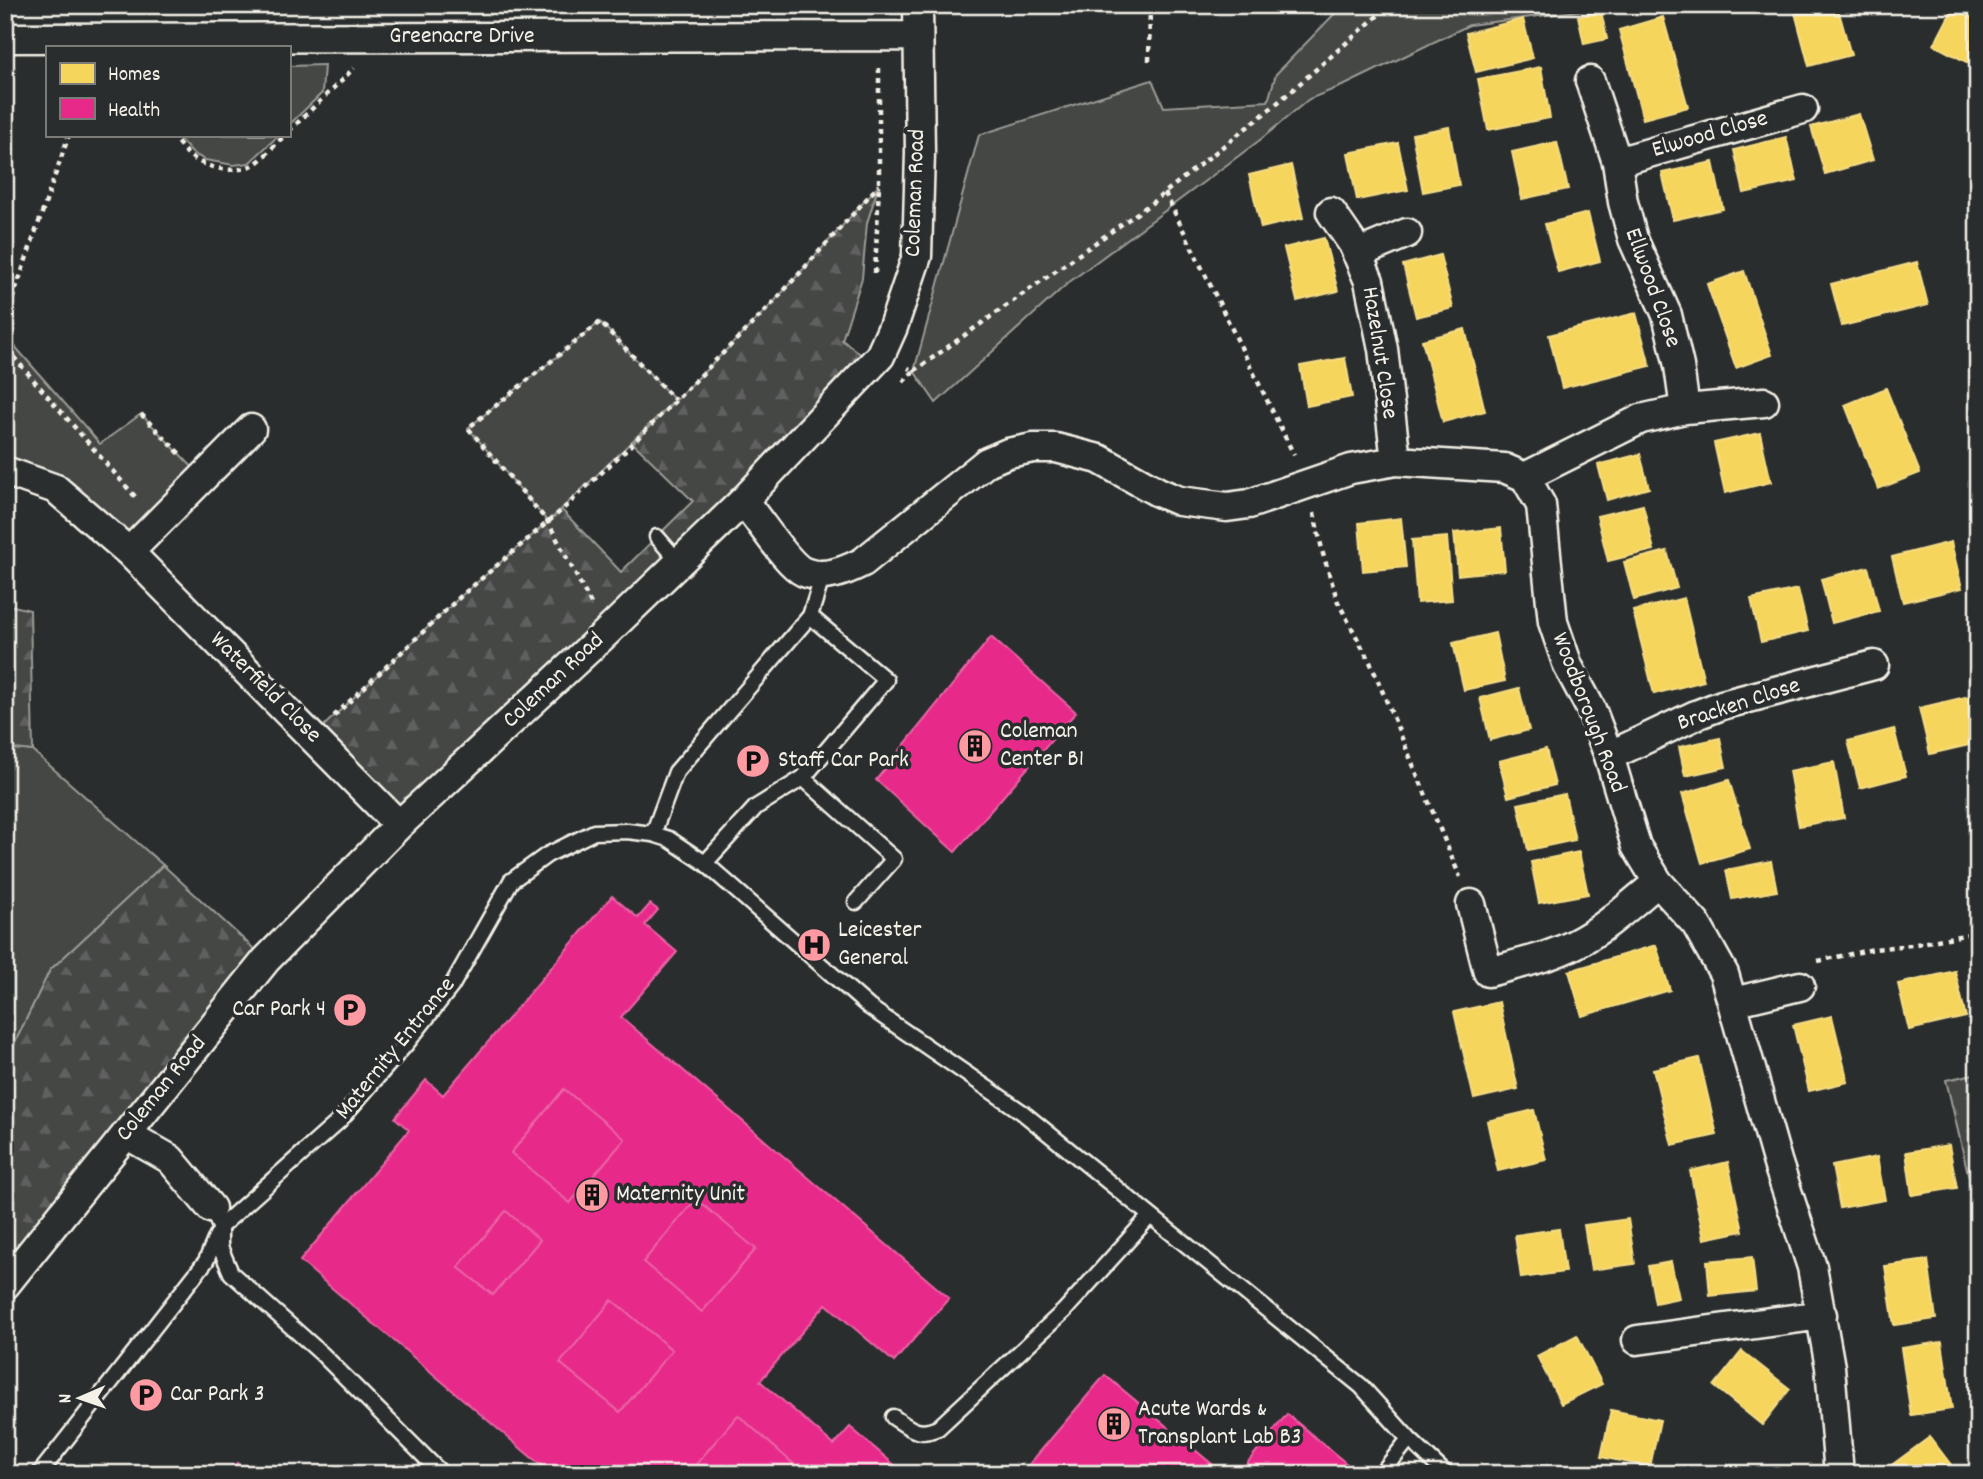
<svg xmlns="http://www.w3.org/2000/svg" width="1983" height="1479" font-family="Dekko,sans-serif">
<style>
.grass{fill:#444645;stroke:#9c9c96;stroke-width:2}
.forest{fill:url(#forest-firs);stroke:#9c9c96;stroke-width:2}
.homes{fill:#f6d55c;stroke:#f5dd86;stroke-width:2}
.health{fill:#e7298a;stroke:#eb65a6;stroke-width:2}
.lines{fill:none;stroke-linecap:round;stroke-linejoin:round}
.lane-casing{stroke:#f4f1e8;stroke-width:19}
.street-casing{stroke:#f4f1e8;stroke-width:33}
.path{stroke:#f4f1e8;stroke-width:4.5;stroke-dasharray:5 5;stroke-linecap:butt}
.lane{stroke:#2a2d2e;stroke-width:14}
.street{stroke:#2a2d2e;stroke-width:28}
.labels{text-anchor:middle;dominant-baseline:central;stroke-width:7;stroke-linejoin:round;paint-order:stroke}
.street-label{font-size:24px;fill:#f4f1e8;stroke:#2a2d2e}
.poi-label{font-size:24px;fill:#f4f1e8;stroke:#2a2d2e;text-anchor:start}
</style>
<defs>
<pattern id="forest-firs" width="22" height="20" patternUnits="userSpaceOnUse" patternTransform="scale(1.75)"><rect width="22" height="20" fill="#444645"/><path d="M5 1l3.5 6h-7zM16 11l3.5 6h-7z" fill="#606160"/></pattern>
</defs>
<rect width="100%" height="100%" fill="#2a2d2e"/>
<filter id="ink" filterUnits="userSpaceOnUse"><feTurbulence type="fractalNoise" baseFrequency=".0143" numOctaves="2"/><feDisplacementMap in="SourceGraphic" scale="14" xChannelSelector="R" yChannelSelector="G"/><feConvolveMatrix kernelMatrix="1 2 1 2 8 2 1 2 1" color-interpolation-filters="sRGB"/></filter>
<g filter="url(#ink)">
<path class="grass" d="M1343 5H1625L1469 25 1347 84 1309 99 1260 140 1068 283 936 403 914 371 979 135 1152 80 1164 107 1268 101 1276 74Z
M324 65 322 93 289 125V66Z
M176 135H279L249 163 234 165 205 160 192 153Z
M600 322 675 400 548 522 468 428Z
M5 335 100 444 141 414 202 477 129 552 5 471Z
M5 748 33 751 163 865 50 970 5 1063Z"/>
<path class="forest" d="M879 185 867 223 862 278 842 340 867 359 399 825 313 736 461 596 562 510 621 572 693 501 633 443 771 305Z
M5 604 30 610 33 751 5 748Z
M163 865 266 960 5 1285V1063L50 970Z
M1978 1073V1216L1946 1080Z"/>
<path class="homes" d="M1793 5H1837L1851 55 1809 66Z
M1953 8 1978 21V68L1934 45Z
M1601 11 1607 39 1584 44 1578 16Z
M1663 17 1688 107 1643 119 1619 30Z
M1523 19 1533 58 1476 72 1466 33Z
M1541 67 1550 118 1488 130 1478 79Z
M1859 114 1873 160 1825 174 1811 127Z
M1449 127 1459 185 1423 192 1412 134Z
M1786 137 1797 181 1744 193 1734 150Z
M1557 142 1568 189 1522 199 1512 152Z
M1398 143 1408 190 1357 200 1348 153Z
M1713 162 1723 209 1673 220 1662 173Z
M1291 165 1303 218 1261 228 1249 175Z
M1588 213 1600 261 1558 272 1545 224Z
M1324 238 1338 291 1297 301 1284 248Z
M1440 255 1453 308 1416 317 1403 265Z
M1917 262 1928 305 1842 326 1831 284Z
M1744 271 1772 355 1736 368 1707 284Z
M1636 313 1650 366 1562 388 1549 335Z
M1465 329 1485 411 1443 422 1422 340Z
M1345 358 1352 397 1307 406 1300 366Z
M1886 388 1920 473 1878 489 1845 405Z
M1760 433 1771 482 1725 493 1714 443Z
M1640 454 1649 488 1607 500 1598 465Z
M1643 505 1654 550 1608 561 1597 516Z
M1401 518 1406 567 1363 571 1359 523Z
M1501 528 1505 570 1458 575 1454 533Z
M1447 537 1452 600 1417 603 1412 540Z
M1951 542 1962 588 1903 602 1892 557Z
M1667 551 1677 588 1634 600 1624 562Z
M1868 567 1879 611 1832 623 1821 579Z
M1798 589 1808 631 1761 642 1751 599Z
M1684 598 1704 681 1654 694 1633 611Z
M1495 633 1505 681 1464 690 1453 643Z
M1519 688 1529 730 1490 740 1480 698Z
M1978 694V743L1930 754 1919 708Z
M1894 729 1906 776 1860 788 1848 741Z
M1720 738 1726 767 1685 776 1679 747Z
M1546 749 1555 785 1508 797 1499 761Z
M1834 762 1844 818 1799 826 1789 771Z
M1729 780 1750 849 1702 863 1682 794Z
M1565 794 1575 840 1528 850 1518 804Z
M1579 852 1588 894 1539 903 1531 862Z
M1771 861 1777 891 1732 899 1726 870Z
M1656 945 1670 990 1582 1016 1569 971Z
M1955 971 1966 1017 1909 1030 1898 984Z
M1499 1002 1518 1089 1474 1099 1454 1012Z
M1832 1016 1848 1082 1809 1091 1793 1025Z
M1699 1058 1717 1135 1672 1145 1653 1069Z
M1534 1110 1546 1160 1498 1171 1487 1121Z
M1949 1145 1957 1188 1912 1195 1906 1152Z
M1877 1157 1885 1200 1840 1208 1832 1166Z
M1728 1162 1743 1231 1704 1239 1690 1171Z
M1628 1219 1635 1264 1591 1270 1584 1225Z
M1559 1229 1565 1272 1521 1278 1515 1235Z
M1752 1257 1756 1291 1710 1296 1707 1261Z
M1928 1260 1936 1319 1894 1325 1885 1266Z
M1671 1262 1679 1298 1655 1303 1648 1266Z
M1577 1335 1602 1384 1561 1404 1537 1356Z
M1942 1342 1952 1409 1911 1415 1901 1348Z
M1742 1351 1790 1389 1762 1425 1714 1386Z
M1611 1410 1660 1420 1650 1467 1601 1457Z
M1930 1437 1958 1474H1894L1889 1467Z"/>
<path class="health" d="M991 637 1076 712 955 852 876 780Z
M612 896 638 918 650 904 658 910 645 925 677 952 621 1017 949 1298 894 1362 826 1304 760 1381 834 1445 850 1427 905 1474H551L300 1261 409 1130 395 1118 426 1080 443 1095Z
M564 1089 625 1139 570 1203 511 1153Z
M696 1199 756 1249 702 1312 643 1262Z
M506 1211 540 1240 493 1295 458 1267Z
M612 1300 672 1350 620 1412 560 1363Z
M1105 1375 1224 1474H1021Z
M1287 1414 1359 1474H1238Z
M738 1415 796 1466 789 1474H696L691 1470Z
M237 1463 248 1474H227Z
M237 1463 248 1474H227Z"/>
<g class="lines">
<g class="lane-casing">
<path id="lane" d="M1091 5 1110 6
M657 537 678 561
M810 616 823 575
M653 834 676 772 810 616 886 680 803 778 894 859 856 902
M705 863 756 807 803 778
M211 1208 220 1227 339 1121 407 1043 451 987 511 881 547 855 594 832 627 831 653 834 669 839 705 863 869 1007 1022 1112 1361 1386 1409 1439 1446 1474
M220 1227V1247L231 1273 322 1354 442 1474
M893 1417C910 1428 917 1437 938 1428L1064 1311 1150 1216
M39 1474 206 1261 217 1235
M1381 1474 1409 1439"/>
</g>
<g class="street-casing">
<path id="street" d="M5 38 918 36
M1617 162 1803 109
M1331 212 1353 244 1369 281 1383 349 1396 461
M1357 254 1407 233
M1685 409 1764 402
M5 471 56 489 129 552 399 825
M1525 477 1641 419 1685 409 1679 366 1667 315 1633 239 1623 202 1617 162 1590 81
M743 501C758 517 787 565 804 572 824 580 845 571 863 562L987 462 1008 453 1033 448H1056L1099 459 1158 492 1179 501 1227 507 1249 504 1351 469 1396 461 1504 468 1525 477 1541 505 1553 622 1568 666 1591 709 1609 756 1636 846 1658 882 1696 924 1724 974 1778 1164 1812 1267 1830 1367 1839 1474
M129 552 251 429
M1609 756 1696 715 1722 705 1874 665
M1471 904 1488 972C1517 964 1548 958 1575 944 1606 928 1631 904 1658 882
M1733 1002 1800 986
M126 1134 170 1159 211 1208
M5 1285 266 960 399 825 606 633 743 501 880 356 893 327 917 256 920 153 918 5
M1637 1340 1822 1315"/>
</g>
<path class="path" d="M1149 61 1150 5
M289 131 354 68
M171 135C177 141 183 150 189 155 204 168 234 175 253 165 264 159 275 144 285 135
M1165 193 1294 455
M875 273 879 185V65
M5 306 12 300 69 135
M5 354H11L138 500
M914 371 1153 202 1275 105 1390 5
M903 382 914 371 908 368
M141 414 182 456
M1314 513 1323 554 1338 602 1371 664 1460 877
M591 604 548 522 468 428 600 322 675 400
M334 716 461 596 562 510 633 443 771 305 879 185
M1818 961 1874 949 1911 945 1969 934 1978 937"/>
<use href="#lane" class="lane"/>
<use href="#street" class="street"/>
</g>
</g>
<defs>
<g id="building-disc" transform="scale(1.75)"><circle r="9.5" fill="#ff9aa2" stroke="#2a2d2e"/><path d="M-4-6H4V6H1V3H-1V6H-4ZM-2.5-4.3h1.7v1.8h-1.7ZM.8-4.3h1.7v1.8H.8ZM-2.5-1h1.7V.8h-1.7ZM.8-1h1.7V.8H.8Z" fill="#111"/></g>
<g id="parking-disc" transform="scale(1.75)"><circle r="9.5" fill="#ff9aa2" stroke="#2a2d2e"/><path d="M-3.5-5.5H1a3.5 3.5 0 0 1 0 7H-1V5.5H-3.5ZM-1-3.4V-.6H.8a1.4 1.4 0 0 0 0-2.8Z" fill="#111"/></g>
<g id="hospital-disc" transform="scale(1.75)"><circle r="9.5" fill="#ff9aa2" stroke="#2a2d2e"/><path d="M-5-5h3v3.5h4V-5h3V5h-3V1.5h-4V5h-3Z" fill="#111"/></g>
</defs>
<g fill-rule="evenodd">
<use href="#building-disc" x="975" y="746"/>
<use href="#parking-disc" x="753" y="761"/>
<use href="#hospital-disc" x="814" y="945"/>
<use href="#parking-disc" x="350" y="1010"/>
<use href="#building-disc" x="592" y="1195"/>
<use href="#parking-disc" x="146" y="1395"/>
<use href="#building-disc" x="1114" y="1424"/>
</g>
<g class="labels">
<g class="street-label">
<text x="462" y="37">Greenacre Drive</text>
<text transform="translate(1710 135) rotate(-16)">Elwood Close</text>
<text transform="translate(916 193) rotate(-88)">Coleman Road</text>
<text transform="translate(1652 288) rotate(70)">Ellwood Close</text>
<text transform="translate(1379 353) rotate(81)">Hazelnut Close</text>
<text transform="translate(554 681) rotate(-43)">Coleman Road</text>
<text transform="translate(265 688) rotate(45)">Waterfield Close</text>
<text transform="translate(1739 705) rotate(-18)">Bracken Close</text>
<text transform="translate(1588 713) rotate(69)">Woodborough Road</text>
<text transform="translate(396 1049) rotate(-51)">Maternity Entrance</text>
<text transform="translate(162 1089) rotate(-51)">Coleman Road</text>
</g>
<g class="poi-label">
<text x="1000" y="732">Coleman<tspan x="1000" dy="28">Center B1</tspan></text>
<text x="778" y="761">Staff Car Park</text>
<text x="838" y="931">Leicester<tspan x="838" dy="28">General</tspan></text>
<text x="326" y="1010" text-anchor="end">Car Park 4</text>
<text x="616" y="1195">Maternity Unit</text>
<text x="170" y="1395">Car Park 3</text>
<text x="1138" y="1410">Acute Wards &amp;<tspan x="1138" dy="28">Transplant Lab B3</tspan></text>
</g>
</g>
<rect width="1983" height="1479" fill="none" stroke="#2a2d2e" stroke-width="28"/>
<rect x="14" y="14" width="1955" height="1451" fill="none" stroke="#f4f1e8" stroke-width="2.5" filter="url(#ink)"/>
<rect x="46" y="46" width="245" height="91" fill="#2a2d2e" stroke="#7b7b78" stroke-width="2"/>
<rect x="60" y="63" width="35" height="21" fill="#f6d55c" stroke="#7b7b78" stroke-width="2"/>
<text x="108" y="80" font-size="21" fill="#f4f1e8">Homes</text>
<rect x="60" y="98" width="35" height="21" fill="#e7298a" stroke="#7b7b78" stroke-width="2"/>
<text x="108" y="116" font-size="21" fill="#f4f1e8">Health</text>
<g transform="translate(80 1398) rotate(268)" stroke="#2a2d2e" stroke-width="5" paint-order="stroke">
<path d="M0-5L12 26L0 18L-12 26Z" fill="#f4f1e8"/>
<text y="-10" font-size="19" font-weight="bold" text-anchor="middle" fill="#f4f1e8">N</text>
</g>
</svg>
